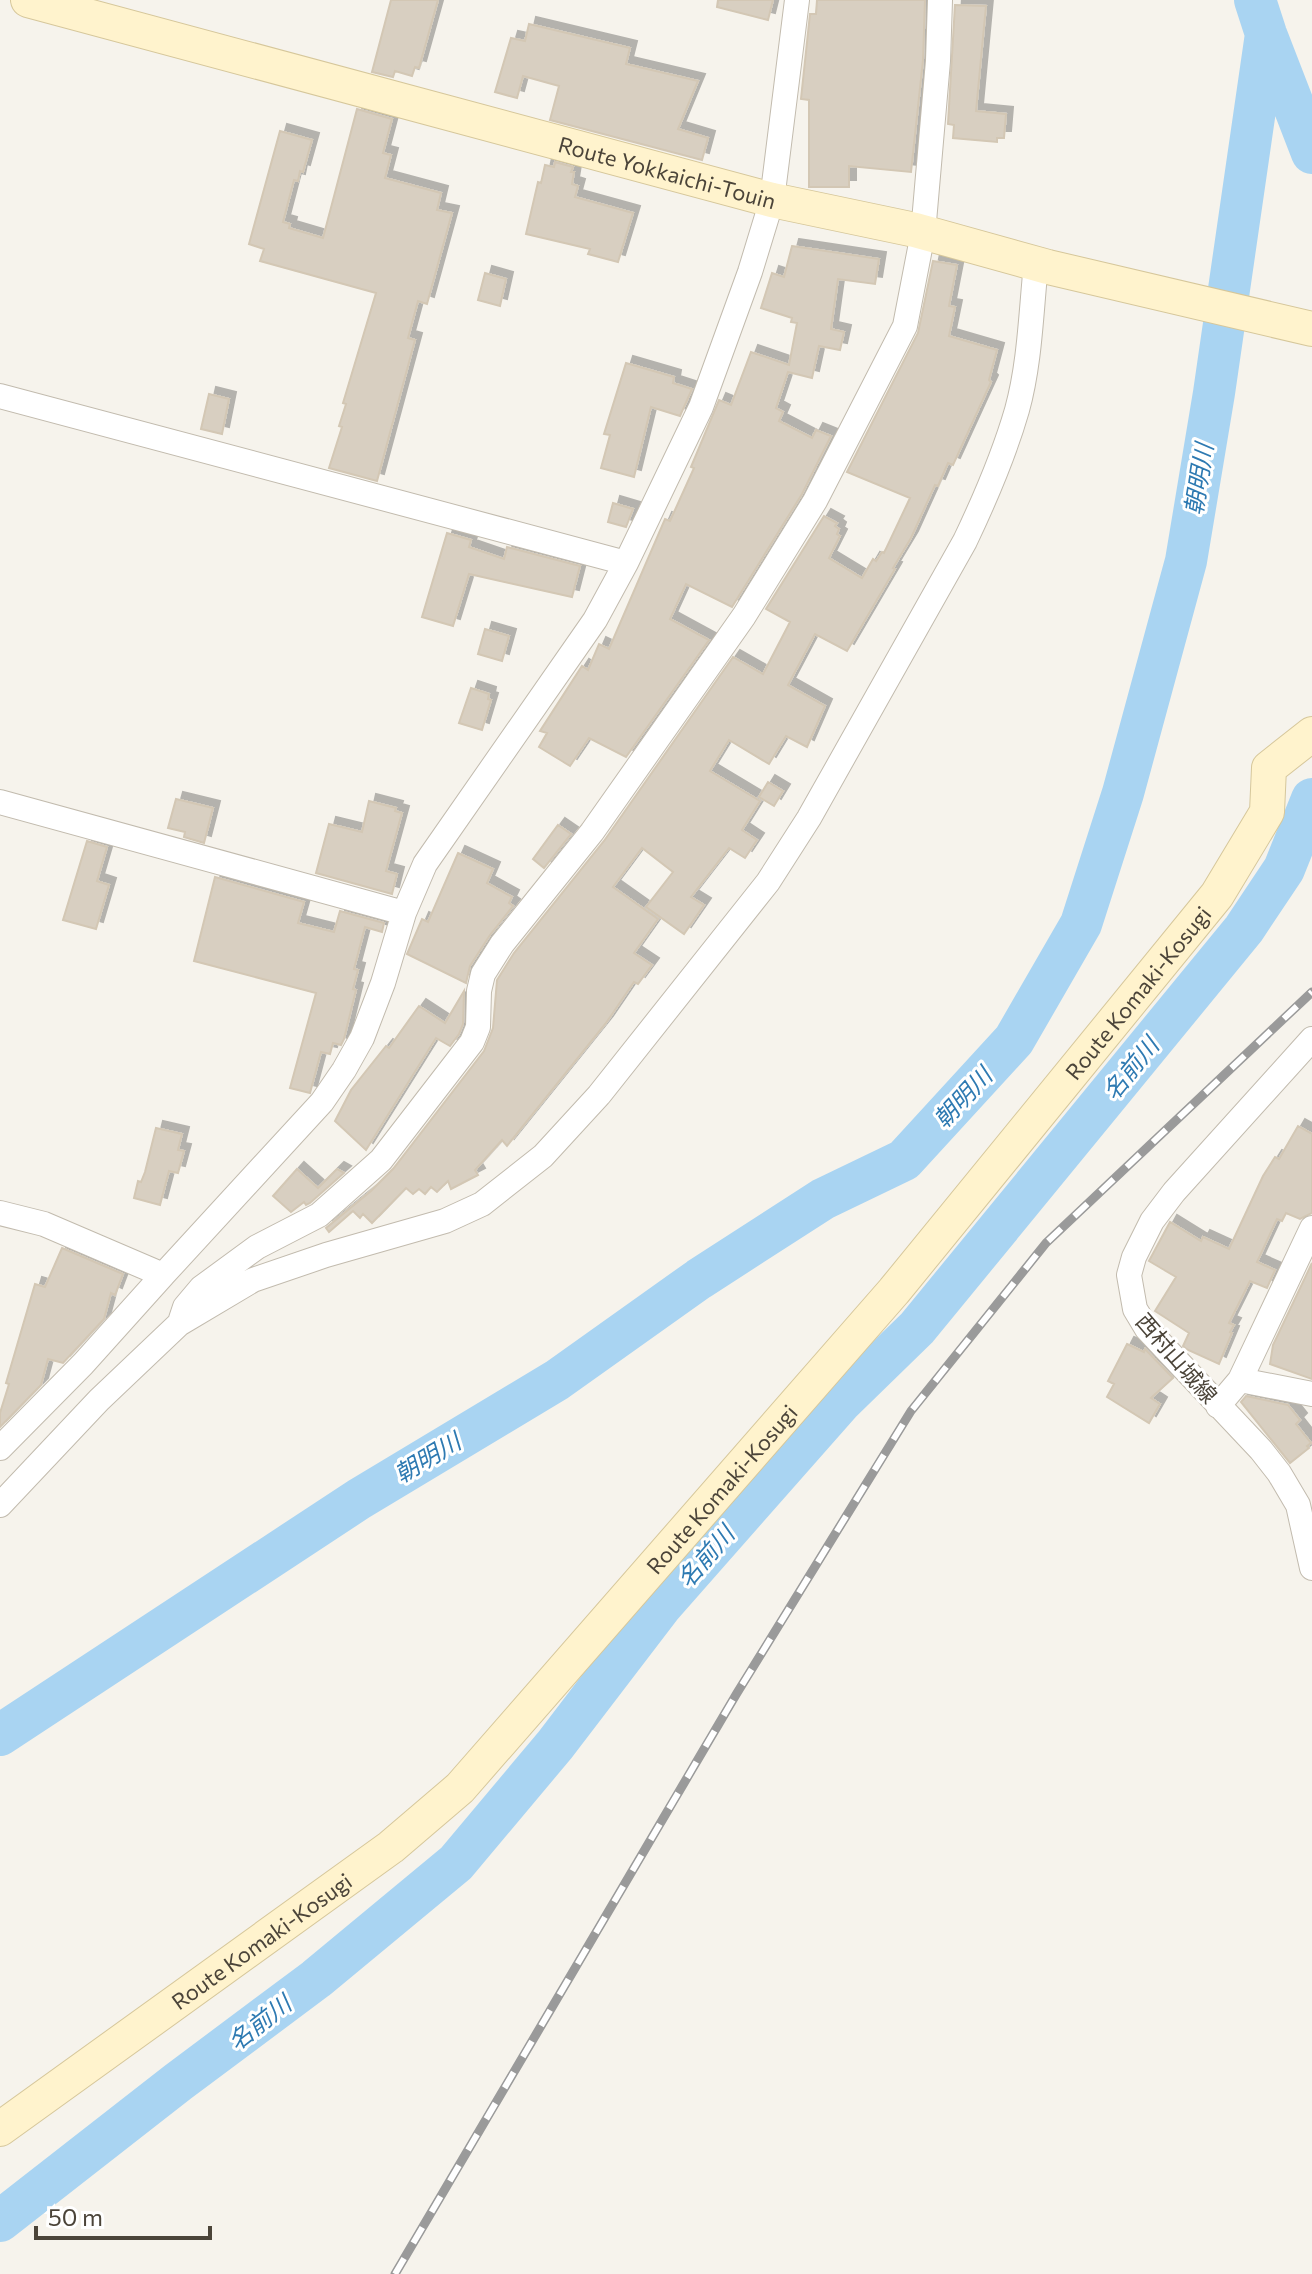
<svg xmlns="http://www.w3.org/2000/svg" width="1312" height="2274" font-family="Commissioner,'Noto Sans JP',sans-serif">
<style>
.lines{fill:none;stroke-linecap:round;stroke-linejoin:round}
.river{stroke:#a9d4f2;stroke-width:42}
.building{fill:#d8cfc1;stroke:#d3c7b4;stroke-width:2;filter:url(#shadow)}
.street-casing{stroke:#c2bbae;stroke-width:26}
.secondary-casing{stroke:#d6c79b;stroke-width:36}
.street{stroke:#fff;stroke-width:24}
.secondary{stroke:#fff3cd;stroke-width:34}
.rail-casing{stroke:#9a9a9a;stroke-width:9}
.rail{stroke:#fff;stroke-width:6;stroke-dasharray:18;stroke-linecap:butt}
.labels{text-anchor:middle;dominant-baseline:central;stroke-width:6;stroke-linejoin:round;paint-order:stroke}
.street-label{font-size:22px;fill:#4b4439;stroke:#fff}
.water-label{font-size:24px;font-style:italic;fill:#2e7ab2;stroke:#fff}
</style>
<defs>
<filter id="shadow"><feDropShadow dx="7" dy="-7" stdDeviation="0" flood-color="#0004"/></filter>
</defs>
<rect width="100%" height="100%" fill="#f6f3ec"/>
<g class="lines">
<path class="river" d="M1255 0 1266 34 1312 153
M0 1735 359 1499 557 1380 699 1279 823 1199 904 1160 1014 1040 1081 924 1123 793 1186 561 1214 393 1266 34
M0 2221 178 2082 316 1979 456 1863 555 1745 662 1605 840 1403 917 1328 1244 929 1284 869 1312 799"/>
</g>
<path class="building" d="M391 0H438L419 68 415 67 412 76 395 71 393 77 372 72Z
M718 0H773L768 20 717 7Z
M817 0H925L923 60 911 172 849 166V187H809V100L801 99 810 14H816Z
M955 5 986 6 976 111 1006 114 1004 138H997V142L953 138 954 125 948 124Z
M529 24 630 48 626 64 698 81 678 129 708 138 702 160 550 120 559 86 523 76 517 98 495 92 511 38 525 41Z
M357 109 392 119 383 153 391 155 385 178 441 193 437 210 452 213 427 304 418 301 408 338 415 340 377 481 329 468 342 427 339 426 346 404 343 403 376 293 260 261 264 249 249 244 280 131 312 140 303 172 300 171 298 181 294 180 283 222 290 224 289 228 323 238Z
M555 162 573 167 571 172H574L572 184 578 186 575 197 633 213 618 262 588 254 590 249 526 234 538 182 541 183 545 165 554 167Z
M792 246 879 259 875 284 838 279 831 329 844 332 840 350 819 346 812 378 788 372 776 408 783 412 779 421 812 438 816 430 831 436 802 494 732 607 686 584 670 619 709 640 626 757 589 738 570 766 539 747 547 733 540 731 582 666 588 670 599 644 609 649 665 519 670 521 694 468 691 467 719 400 731 405 751 352 789 365 797 323 791 322 792 318 761 308 772 273 784 277Z
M933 261 957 265 949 306 955 307 949 336 997 350 989 380 991 382 953 465 948 463 938 486 935 485 911 538 893 568 895 569 847 651 815 634 788 685 825 706 807 747 786 736 769 764 729 740 710 771 760 801 742 830 757 840 745 858 729 848 691 897 704 905 684 934 646 907 673 872 642 848 613 887 658 919 634 953 652 965 638 984 634 982 606 1023 507 1146 502 1140 475 1170 478 1175 451 1189 448 1181 437 1192 431 1187 425 1194 419 1189 413 1194 406 1188 372 1223 363 1214 360 1218 353 1211 329 1232 326 1228 371 1191 393 1169 484 1051 493 1028 497 980 514 953 604 841 733 657 763 674 790 622 766 609 824 516 837 523 835 526 839 529 837 534 840 536 829 558 862 578 873 559 876 561 882 552 884 553 910 498 847 472 918 333Z
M485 273 506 279 500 306 478 300Z
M626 363 674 377 673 383 692 389 680 416 651 407 634 477 601 468 610 435 604 434Z
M209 394 229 399 222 434 201 429Z
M613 503 633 509 626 527 608 522Z
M447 533 471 540 469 547 504 559 507 547 580 566 572 597 469 574 453 626 422 617Z
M485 629 509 636 502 661 478 654Z
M471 688 489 694 488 699 491 700 482 730 459 723Z
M768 782 783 791 774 806 759 797Z
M176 799 213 808 204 843 184 837 185 832 168 828Z
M369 801 396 808 395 811 402 813 386 871 397 874 392 894 316 873 329 824 362 832Z
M558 825 571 834 544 868 533 859Z
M87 841 107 847 97 881 109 885 96 929 63 920Z
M458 853 493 869 487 883 512 897 509 903 513 906 490 935 470 966 466 983 407 954 422 919 428 922Z
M215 877 304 902 298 923 334 932 340 911 384 923 382 932 365 927 354 969 358 970 353 989 356 990 344 1039 341 1045 333 1043 330 1054 321 1052 310 1093 290 1088 316 993 194 961Z
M464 991 463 1024 459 1034 450 1046 436 1038 366 1150 335 1121 351 1090 386 1046 389 1048 419 1006 445 1023Z
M1298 1126 1312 1134V1213L1300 1219 1286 1213 1282 1221 1277 1219 1257 1262 1275 1270 1267 1288 1250 1281 1229 1323 1234 1325 1230 1332 1232 1333 1219 1364 1186 1349 1183 1346 1189 1333 1155 1311 1176 1277 1149 1261 1170 1222 1201 1241 1203 1237 1229 1249 1263 1176 1275 1157 1279 1159Z
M156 1128 182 1134 178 1150 184 1151 178 1173 169 1171 160 1205 134 1198 138 1181 141 1182 145 1172Z
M297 1169 318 1188 337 1169 344 1173 310 1203 306 1205 304 1202 291 1212 273 1196Z
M62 1248 123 1274 115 1295 111 1293 104 1319 63 1363 48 1359 41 1385 0 1427V1413L9 1384 6 1383 35 1284 45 1287Z
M1312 1263V1379L1270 1364 1273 1345Z
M1127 1344 1144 1352 1145 1349 1173 1378 1151 1398 1160 1404 1149 1423 1107 1397 1114 1384 1108 1381Z
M1246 1396 1288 1405 1300 1420 1296 1424 1311 1443 1307 1446 1309 1448 1290 1463 1241 1402Z"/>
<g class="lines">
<g class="street-casing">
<path id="street" d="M0 396 626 563
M0 802 404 913
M1312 1039 1174 1192 1152 1221 1134 1257 1129 1275 1135 1309 1147 1329 1261 1450 1279 1473 1298 1505 1312 1568
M0 1213 44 1224 163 1275 322 1102 344 1070 362 1038 383 983 404 913 425 864 595 620 626 563 701 407 750 272 772 200 797 0
M181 1319 185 1307 201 1288 257 1247 319 1215 381 1160 472 1042 478 1027 479 991 483 974 502 944 592 832 744 616 815 501 905 326 923 233 938 61 940 0
M1240 1380 1312 1394
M1218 1406 1240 1380 1312 1228
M0 1448 83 1364 163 1275
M0 1505 99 1400 179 1324 253 1280 326 1255 445 1221 482 1204 543 1156 599 1095 768 882 809 818 965 541C985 499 1004 455 1017 410 1030 363 1031 312 1036 264"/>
</g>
<g class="secondary-casing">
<g id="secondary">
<path id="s1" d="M28 0 772 200 915 230 1048 267 1312 329"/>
<path id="s2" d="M0 2129 391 1847 460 1788 894 1291 1217 895 1267 812 1269 768 1312 734"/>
</g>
</g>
<use href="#street" class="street"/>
<use href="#secondary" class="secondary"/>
<g class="rail-casing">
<path id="rail" d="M395 2274 737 1693 911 1411 1046 1243 1312 992"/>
</g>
<use href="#rail" class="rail"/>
</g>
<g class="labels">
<g class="street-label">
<text stroke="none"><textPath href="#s1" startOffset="662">Route Yokkaichi-Touin</textPath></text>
<text stroke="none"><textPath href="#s2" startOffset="1618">Route Komaki-Kosugi</textPath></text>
<text transform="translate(1177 1358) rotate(49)">西村山城線</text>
<text stroke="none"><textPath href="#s2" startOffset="970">Route Komaki-Kosugi</textPath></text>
<text stroke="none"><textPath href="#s2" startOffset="322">Route Komaki-Kosugi</textPath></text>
</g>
<g class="water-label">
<text transform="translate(1198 479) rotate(-81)">朝明川</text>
<text transform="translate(1130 1068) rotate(-51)">名前川</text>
<text transform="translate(962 1097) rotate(-47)">朝明川</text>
<text transform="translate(427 1457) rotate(-31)">朝明川</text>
<text transform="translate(705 1556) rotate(-49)">名前川</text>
<text transform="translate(259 2022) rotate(-38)">名前川</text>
</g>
</g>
<path d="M36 2226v12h174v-12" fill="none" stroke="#4b4439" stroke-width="4"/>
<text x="48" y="2226" font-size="24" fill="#4b4439" stroke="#ffffff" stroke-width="6" paint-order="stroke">50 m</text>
</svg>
